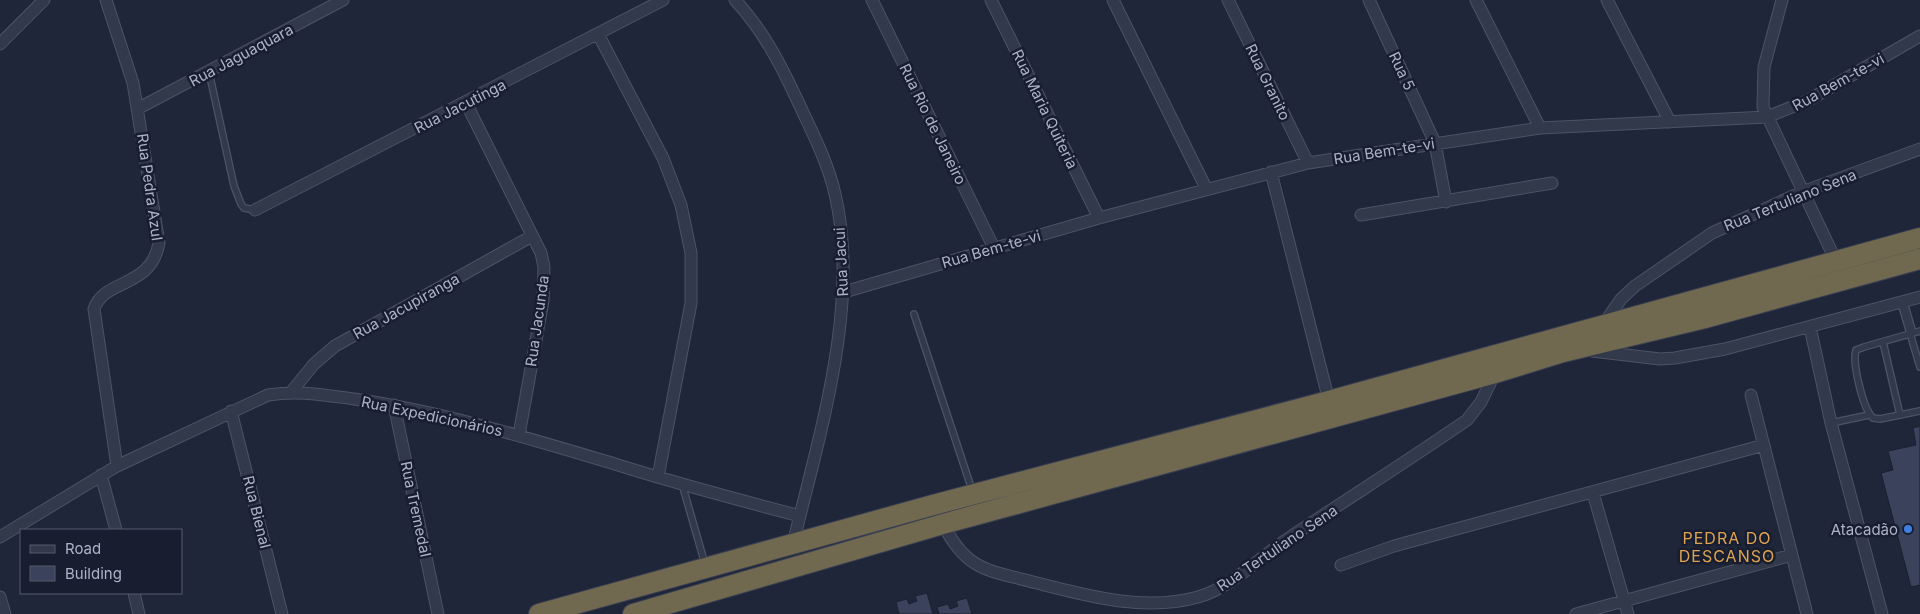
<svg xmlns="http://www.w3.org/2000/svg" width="1920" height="614" font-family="Inter,sans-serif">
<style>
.building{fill:#3a435b;stroke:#1a2031}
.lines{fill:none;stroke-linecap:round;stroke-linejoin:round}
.lane-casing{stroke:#4d5365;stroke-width:8}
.street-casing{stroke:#4d5365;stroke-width:13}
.highway-casing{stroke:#3a4052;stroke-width:22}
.lane{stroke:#32394a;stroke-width:5.5}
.street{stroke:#32394a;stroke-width:11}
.highway{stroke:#71694f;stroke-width:20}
.shop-dot{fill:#3f7fe0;stroke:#181e2f;stroke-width:2}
.labels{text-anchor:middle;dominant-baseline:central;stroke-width:5;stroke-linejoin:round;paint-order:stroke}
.street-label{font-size:15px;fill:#adb3c7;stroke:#181e2f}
.poi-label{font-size:15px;fill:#adb3c7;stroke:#181e2f;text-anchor:end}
.neighbourhood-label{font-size:16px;letter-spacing:1px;fill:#dda352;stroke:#181e2f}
</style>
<rect width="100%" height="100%" fill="#1f263a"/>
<path class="building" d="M1920 426V585L1911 587 1881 473 1893 470 1888 451 1916 445 1913 428Z
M927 593 933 614H899L896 602 907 599 909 604 917 601 915 596Z
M967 598 972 614H939L937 607 948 604 950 609 958 606 956 601Z"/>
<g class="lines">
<g class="lane-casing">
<path id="lane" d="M209 72 234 186 241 204 244 208 255 210
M1904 302 1913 333
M1901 303 1920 367
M914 314 972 490
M1920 331 1864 347 1856 350C1852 363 1863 409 1873 418L1880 419 1920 411
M1883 342 1900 415
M1831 423 1869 415
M682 484 705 564"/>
</g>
<g class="street-casing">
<path id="street" d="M106 0 133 83 159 243C151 289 104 278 94 309L117 466
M735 0C764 31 782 67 800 106 813 134 828 163 835 194 861 305 819 435 793 544
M872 0 994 248
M991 0 1099 218
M1113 0 1206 188
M1228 0 1308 163
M1369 0 1435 143 1446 202
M1476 0 1540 128
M1607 0 1670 122
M1782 0 1764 67 1763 107 1836 261
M598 34 663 158 681 205 691 253V303L658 477
M0 44 44 0
M466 103 541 253 544 267 543 301 519 435
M139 108 343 0
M1271 172 1329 401
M255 210 663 0
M1361 215 1552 183
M844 292 1099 218 1308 163 1540 128 1767 117 1807 101 1920 36
M1603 325 1621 299 1635 286 1712 233 1802 192 1920 149
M1810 327 1831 423 1882 614
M1592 351 1660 359 1675 358 1725 349 1920 297
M292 391 314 364 335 346 532 236
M1751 395 1807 614
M394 405 438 614
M231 411 282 614
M101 475 116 530
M1593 493 1628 614
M943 524C967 572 989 570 1037 583 1088 596 1145 612 1198 597 1230 588 1256 561 1283 542 1344 501 1406 462 1467 420L1481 402 1495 373
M0 537 117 466 268 395C299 390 323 395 354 399 444 412 531 439 618 465 678 484 739 500 800 516
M1341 565 1394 546 1764 445
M134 593 139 614
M0 597 5 614
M1576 614 1792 555"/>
</g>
<g class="highway-casing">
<path id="highway" d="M539 614 933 505 1329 401 1920 238
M633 614 943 524 1495 373 1563 352 1705 318 1920 259"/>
</g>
<use href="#lane" class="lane"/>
<use href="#street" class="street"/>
<use href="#highway" class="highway"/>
</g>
<circle class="shop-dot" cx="1908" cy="529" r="5"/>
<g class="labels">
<g class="street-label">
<text transform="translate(241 55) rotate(-28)">Rua Jaguaquara</text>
<text transform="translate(1402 71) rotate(65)">Rua 5</text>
<text transform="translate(1268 82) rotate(64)">Rua Granito</text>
<text transform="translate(1838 82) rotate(-29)">Rua Bem-te-vi</text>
<text transform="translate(460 106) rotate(-27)">Rua Jacutinga</text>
<text transform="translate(1045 109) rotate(64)">Rua Maria Quiteria</text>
<text transform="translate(933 124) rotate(64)">Rua Rio de Janeiro</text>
<text transform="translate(1384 151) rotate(-9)">Rua Bem-te-vi</text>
<text transform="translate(150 187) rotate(82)">Rua Pedra Azul</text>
<text transform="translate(1790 200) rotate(-22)">Rua Tertuliano Sena</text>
<text transform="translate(991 249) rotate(-16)">Rua Bem-te-vi</text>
<text transform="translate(841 262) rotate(-93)">Rua Jacui</text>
<text transform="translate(406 306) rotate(-29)">Rua Jacupiranga</text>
<text transform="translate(537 321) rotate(-82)">Rua Jacunda</text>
<text transform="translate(432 416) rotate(12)">Rua Expedicionários</text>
<text transform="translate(416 509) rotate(78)">Rua Tremedal</text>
<text transform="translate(257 512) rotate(76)">Rua Bienal</text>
<text transform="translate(1277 548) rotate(-34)">Rua Tertuliano Sena</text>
</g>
<g class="poi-label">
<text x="1898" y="529">Atacadão</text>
</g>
<g class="neighbourhood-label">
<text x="1727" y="538">PEDRA DO<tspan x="1727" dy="18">DESCANSO</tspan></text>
</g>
</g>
<rect x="20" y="529" width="162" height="65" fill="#181e2f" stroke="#545a6c"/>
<rect x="30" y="545" width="25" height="8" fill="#32394a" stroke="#545a6c"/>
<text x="65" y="554" font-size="15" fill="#adb3c7">Road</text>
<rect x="30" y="566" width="25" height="15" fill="#3a435b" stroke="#545a6c"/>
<text x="65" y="579" font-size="15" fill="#adb3c7">Building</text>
</svg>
